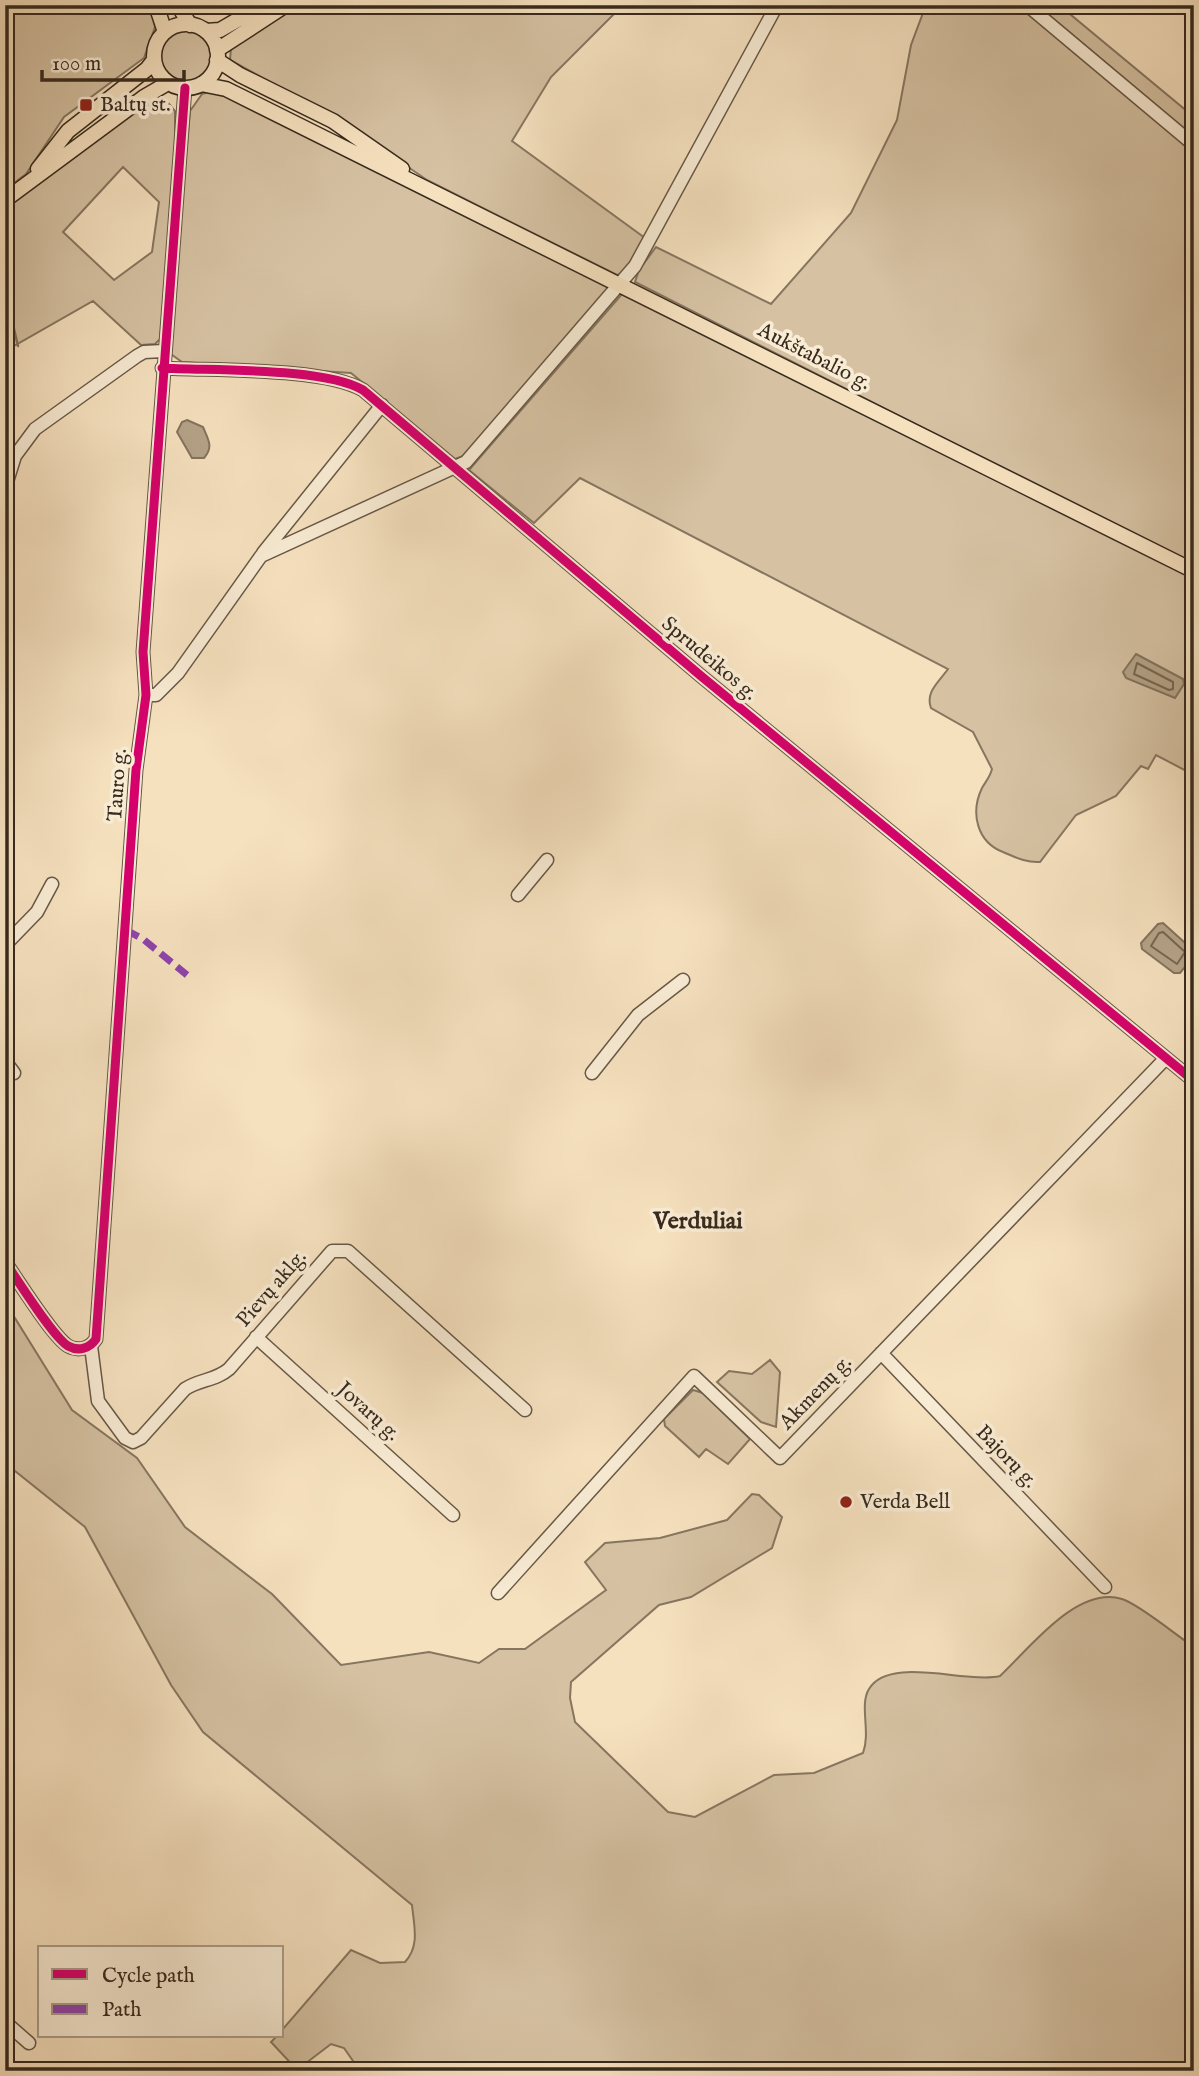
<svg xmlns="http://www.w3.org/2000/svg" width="1199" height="2076" font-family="'IM FELL English',serif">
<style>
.green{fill:#d6c2a3;stroke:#867660;stroke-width:2;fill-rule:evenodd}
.water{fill:#b5a388;stroke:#83735d;stroke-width:2}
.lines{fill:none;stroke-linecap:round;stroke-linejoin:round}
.shore{stroke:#766652;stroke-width:2}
.stream{stroke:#83735d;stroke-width:2.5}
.minor-casing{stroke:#675846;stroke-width:15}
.major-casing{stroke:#372a1d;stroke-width:17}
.minor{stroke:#f9ecd5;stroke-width:12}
.major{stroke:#f6e1bf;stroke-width:14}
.quiet{stroke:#8e44ad;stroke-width:7;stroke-dasharray:14 7;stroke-linecap:butt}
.cycleway-casing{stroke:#f9ecd5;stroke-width:13}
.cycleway{stroke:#d6006c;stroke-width:9}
.poi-dot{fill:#8f2418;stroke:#f9ecd5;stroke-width:2.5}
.labels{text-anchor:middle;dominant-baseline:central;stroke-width:7;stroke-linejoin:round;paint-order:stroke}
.poi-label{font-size:21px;fill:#372a1d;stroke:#f9ecd5;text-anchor:start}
.street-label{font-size:21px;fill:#372a1d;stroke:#f9ecd5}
.quarter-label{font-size:24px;font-weight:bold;fill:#372a1d;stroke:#f9ecd5}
</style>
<rect width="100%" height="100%" fill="#f6e1bf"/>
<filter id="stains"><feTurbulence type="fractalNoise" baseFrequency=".00286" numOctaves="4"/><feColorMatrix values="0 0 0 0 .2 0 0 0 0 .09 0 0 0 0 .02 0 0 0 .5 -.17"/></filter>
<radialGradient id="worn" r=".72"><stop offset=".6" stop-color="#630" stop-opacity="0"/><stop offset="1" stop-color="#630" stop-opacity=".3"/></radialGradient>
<path class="green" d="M5 5H152L155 27 144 58 64 117 26 174 5 190Z
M297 5H623L551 77 512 141 645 238 624 273 617 275 427 180 335 117 230 60 231 48 242 37Z
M926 5H1019L1194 151V565L635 282 639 270 656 247 771 304 851 213 897 120 911 45Z
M1037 5H1059L1194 117V137Z
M159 56a26 26 0 1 1 52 0a26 26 0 1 1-52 0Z
M216 90 606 284 608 291 466 455 455 459 351 373 182 362 168 352 190 111 202 94Z
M164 98 175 111V171L160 339 155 344 141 345 93 301 5 351V206L150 99ZM123 167 159 202 152 252 114 280 63 232Z
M622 294 1194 578V775L1156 755 1148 769 1141 766 1116 796 1076 815 1040 862C1026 863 1015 857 1003 852 977 842 970 813 982 788 986 781 990 777 992 769L973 732 931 708C925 692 939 682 948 669L580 478 534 523 469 470Z
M5 1302 72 1410 137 1458 185 1527 272 1594 341 1665 429 1652 479 1663 499 1649H525L606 1590 585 1562 605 1543 660 1538 727 1520 752 1494 759 1495 782 1517 772 1548 691 1597 659 1605 571 1682 570 1698 575 1722 668 1812 695 1817 774 1775 814 1773 863 1753C871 1732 859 1705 869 1689 889 1655 967 1684 1000 1676 1029 1649 1077 1585 1122 1599 1139 1604 1177 1636 1194 1647V2071H360L344 2048 331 2044 297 2070 271 2042 277 2036H282V2030L351 1950 380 1963 405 1962C420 1946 414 1926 412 1905L203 1732 171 1685 85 1527 5 1463Z
M770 1360 780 1372 776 1427 761 1422 717 1382 729 1371 752 1374Z
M693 1390 703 1393 750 1439 728 1464 706 1449 699 1457 665 1426 664 1419Z"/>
<path class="water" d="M187 420 203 427C208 439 214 447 204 458H192L177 432 182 422Z
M1136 654 1183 679 1184 684 1175 698 1126 678 1123 672Z
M1163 923 1194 951V956L1180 973H1174L1142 949 1141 943 1158 924Z"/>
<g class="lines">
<path class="shore" d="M1137 663 1173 682V689L1169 690 1134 674Z
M1163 932 1185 952 1177 964 1151 946 1159 933Z"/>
<path class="stream" d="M5 291 18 346"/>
<g class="minor-casing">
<path id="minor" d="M1027 5 1194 145
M162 368C212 371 324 367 363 390L701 676 1194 1081
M5 488 15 456 35 429 137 356 144 352 163 351
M263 553 382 405
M146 695H156L178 673 261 556 466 462 635 266 777 5
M518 895 547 860
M5 945 37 912 52 884
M5 1061 14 1073
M592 1073 638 1015 683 980
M5 1262C18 1280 52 1336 68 1346 79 1352 90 1348 96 1339L136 770 146 695 143 652 185 88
M256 1337 453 1515
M91 1346 98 1401 125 1438 133 1442 141 1438 185 1389C200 1379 215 1381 229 1369L332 1251H348L525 1410
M881 1353 1105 1587
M498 1593 694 1376 780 1458 1166 1058
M5 2022 29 2043"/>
</g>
<g class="major-casing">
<path id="major" d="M156 5 165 32
M178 5 190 25
M154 56a32 32 0 1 1 64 0a32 32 0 1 1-64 0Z
M206 31 220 30 263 5
M217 50 286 5
M217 60 240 75 333 121 402 169
M201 84 226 89 1194 571
M38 169 68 131 147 69 154 60
M5 200 144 97 168 83"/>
</g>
<use href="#minor" class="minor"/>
<use href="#major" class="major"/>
<path class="quiet" d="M126 930 143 939 187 975"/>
<g class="cycleway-casing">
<path id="cycleway" d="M162 368C212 371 324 367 363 390L701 676 1194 1081
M5 1262C18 1280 52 1336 68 1346 79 1352 90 1348 96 1339L136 770 146 695 143 652 185 88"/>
</g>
<use href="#cycleway" class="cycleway"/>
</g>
<g class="poi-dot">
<rect x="79" y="98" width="14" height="14" rx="3.5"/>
<circle cx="846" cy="1502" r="7"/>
</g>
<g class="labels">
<g class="poi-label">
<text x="100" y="105">Baltų st.</text>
<text x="860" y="1502">Verda Bell</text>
</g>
<g class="street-label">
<text transform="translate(814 357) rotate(27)">Aukštabalio g.</text>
<text transform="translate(709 659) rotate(40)">Sprudeikos g.</text>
<text transform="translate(118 785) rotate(-86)">Tauro g.</text>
<text transform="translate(272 1289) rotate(-49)">Pievų aklg.</text>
<text transform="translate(816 1393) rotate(-46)">Akmenų g.</text>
<text transform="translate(368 1412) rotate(42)">Jovarų g.</text>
<text transform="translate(1006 1457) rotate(46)">Bajorų g.</text>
</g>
<g class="quarter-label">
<text x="698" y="1221">Verduliai</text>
</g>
</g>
<rect width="1199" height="2076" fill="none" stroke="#f6e1bf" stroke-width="28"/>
<rect x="7" y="7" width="1185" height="2062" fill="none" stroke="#372a1d" stroke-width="3.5"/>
<rect x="14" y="14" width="1171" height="2048" fill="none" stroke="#372a1d" stroke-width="2"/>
<rect x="38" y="1946" width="245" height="91" fill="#f9ecd5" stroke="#ab9e8b" stroke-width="2"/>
<rect x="52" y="1969" width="35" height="10" fill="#d6006c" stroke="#ab9e8b" stroke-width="2"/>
<text x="102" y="1982" font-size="21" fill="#372a1d">Cycle path</text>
<rect x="52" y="2004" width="35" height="10" fill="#8e44ad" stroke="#ab9e8b" stroke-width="2"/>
<text x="102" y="2016" font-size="21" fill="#372a1d">Path</text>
<path d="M42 70v10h142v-10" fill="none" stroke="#372a1d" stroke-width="3.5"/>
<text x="52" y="70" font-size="21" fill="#372a1d" stroke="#f9ecd5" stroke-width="5" paint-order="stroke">100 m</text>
<rect width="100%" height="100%" filter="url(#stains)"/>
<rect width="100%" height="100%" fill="url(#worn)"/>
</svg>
